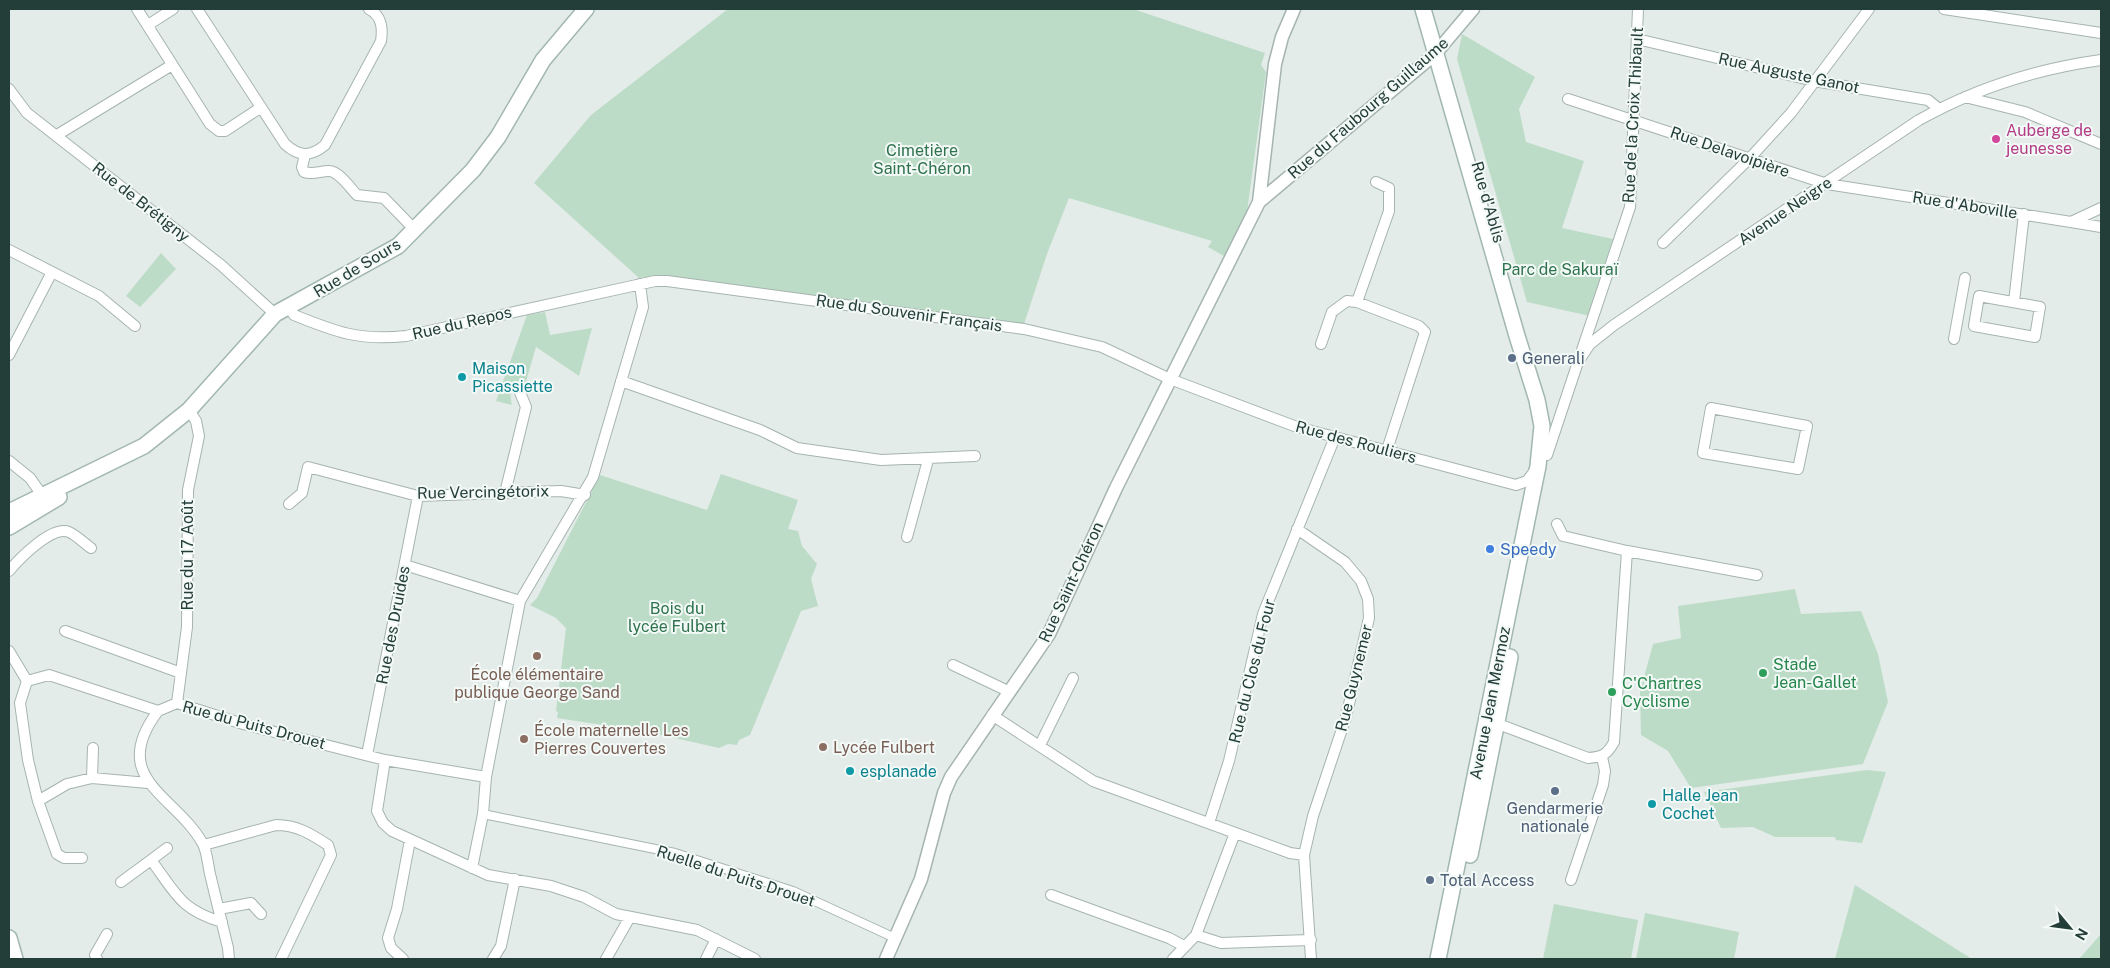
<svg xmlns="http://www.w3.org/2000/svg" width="2110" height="968" font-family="'Public Sans',sans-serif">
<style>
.green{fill:#bddcc7}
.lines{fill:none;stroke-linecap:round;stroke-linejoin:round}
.pedestrian-casing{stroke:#a6b4b0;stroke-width:10}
.minor-casing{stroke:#a6b4b0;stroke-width:12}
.tertiary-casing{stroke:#a6b4b0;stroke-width:15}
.secondary-casing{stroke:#a2b7b1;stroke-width:18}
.pedestrian{stroke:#fff;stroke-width:8}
.minor{stroke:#fff;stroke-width:10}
.tertiary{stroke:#fff;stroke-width:12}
.secondary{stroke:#fff;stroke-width:15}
.hotel-dot{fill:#d1479c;stroke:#f3f9f6;stroke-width:2}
.service-dot{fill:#5c6f8a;stroke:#f3f9f6;stroke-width:2}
.culture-dot{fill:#0f9aa8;stroke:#f3f9f6;stroke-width:2}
.shop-dot{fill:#3f7fe0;stroke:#f3f9f6;stroke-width:2}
.education-dot{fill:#8d6e63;stroke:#f3f9f6;stroke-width:2}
.leisure-dot{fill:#2e9e5b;stroke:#f3f9f6;stroke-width:2}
.labels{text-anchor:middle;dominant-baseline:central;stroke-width:4;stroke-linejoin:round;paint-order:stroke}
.street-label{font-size:16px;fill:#233d38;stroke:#f3f9f6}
.hotel-label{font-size:16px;fill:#b23c85;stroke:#f3f9f6;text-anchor:start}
.park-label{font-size:16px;fill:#2f724e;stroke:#f3f9f6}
.service-label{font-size:16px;fill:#4e5e75;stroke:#f3f9f6;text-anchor:start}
.culture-label{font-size:16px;fill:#0d838f;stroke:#f3f9f6;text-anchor:start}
.shop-label{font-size:16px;fill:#366cbe;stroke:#f3f9f6;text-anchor:start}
.leisure-label{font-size:16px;fill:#27864d;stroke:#f3f9f6;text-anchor:start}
.education-label{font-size:16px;fill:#785e54;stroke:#f3f9f6;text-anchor:start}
</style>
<rect width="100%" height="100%" fill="#e3ece9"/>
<path class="green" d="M728 9H1133L1265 53 1261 65 1266 72 1247 212 1224 256 1208 247 1212 241 1069 198 1047 254 1024 324 658 276 639 278 534 183 591 115Z
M1462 34 1535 77 1519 109 1526 142 1584 161 1562 228 1613 239 1590 316 1527 302 1457 59Z
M161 253 176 269 140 307 126 296Z
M545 312 550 335 592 328 579 376 536 347 525 385 520 384C510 390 509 394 512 405L496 401 527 315Z
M721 474 798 500 788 529 798 531 802 546 817 564 811 579 818 606 801 611 750 735 739 740 737 745 728 744 719 748 648 732 557 718 558 712 556 711 566 628 556 618 530 605 537 598 600 475 707 510Z
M1795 589 1801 614 1861 611 1878 654 1888 702 1863 764 1691 788 1668 751 1641 735 1640 692 1653 644 1681 638 1678 606Z
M1867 770 1886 772 1862 843 1836 840 1835 837H1775L1753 827 1721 828 1704 792Z
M1855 885 1972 959H1835Z
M1554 904 1638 920 1631 959H1543Z
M1645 913 1739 932 1734 959H1636Z
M2101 934V959H2079Z"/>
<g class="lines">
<g class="pedestrian-casing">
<path id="pedestrian" d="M483 814 675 853 793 891 895 938"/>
</g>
<g class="minor-casing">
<path id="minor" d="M137 9 210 124 219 131H225L260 108
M197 9 285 144C299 157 311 157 325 145L381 41C383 28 382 16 369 9
M1944 9 2101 33
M148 25 173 9
M1637 39 1814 81 1928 100 1939 109
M9 89 27 113 221 265 275 314
M1965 97 2025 112 2101 144
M1568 99 1827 184 2071 222 2101 208
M57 135 172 65
M305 155 302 167 304 172C313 175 320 171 329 171 339 171 350 188 357 195L384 198 415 230
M1376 182 1389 188V211L1357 302 1419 326 1425 332 1387 450
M2071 222 2101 227
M1663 243 1750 158 1791 113 1869 9
M9 250 99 296 135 326
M1979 296 2040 307 2035 337 1974 326Z
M2014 302 2024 214
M289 307 294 315C336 332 359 341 406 336L655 281H667L1024 329 1102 347 1170 379 1297 427 1516 485 1527 481 1536 469
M1954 339 1965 278
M1321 344 1332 312 1347 301 1357 302
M1582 350 1630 207 1638 9
M9 355 52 272
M621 381 760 430 797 448 881 460 975 456
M1711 408 1807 426 1798 469 1703 453Z
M1547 455 1578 362 1590 344 1614 325 1919 120C1976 88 2036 69 2101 60
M9 461 30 478 42 495
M505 493 526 407 519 390
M289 504 302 493 308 467 418 496 561 491 585 495
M1297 529 1345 562 1361 581 1368 599 1369 618 1346 717 1313 816 1304 855 1311 959
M907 537 928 460
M1627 551 1757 575
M405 565 520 601
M9 571C19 559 52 525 69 532 76 535 84 543 91 548
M65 631 181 673
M9 651 27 681 20 703 28 760 38 801 57 854 64 858H82
M953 665 1010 692
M27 681 49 675 158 711 177 703 243 724 385 760 486 777
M177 703 187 627 188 490 199 436 196 421 189 410
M158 711C107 779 176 795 203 844 207 852 208 865 210 874 216 899 222 923 228 948L229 959
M992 715 1093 781 1290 853 1304 855
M1493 722 1588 758C1602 757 1607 755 1614 742L1627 551 1563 536 1557 524
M1040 745 1073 678
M367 755 418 496
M385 760 377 811 383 823 392 831 488 875 551 886 584 897 616 914 697 930 755 959
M92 778 93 748
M38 801 67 784 92 778 148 783
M1209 823 1229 761 1263 614 1335 437
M204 845 276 825C297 825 311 834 328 845L331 855 281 959
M151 860 167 848
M472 868 483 814 486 777 520 601 593 477 643 307 640 284
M1571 880 1603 785 1605 771 1602 757
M121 882 151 860C175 892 180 910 222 922
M1051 895 1169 938 1184 946
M219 909 251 903 261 914
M1196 935 1221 943 1311 940
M97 959 95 955 107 934
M403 959 391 948 388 938 397 909 410 840
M493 959 501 946 515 879
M606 959 630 917
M706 959 716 939
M1173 959 1196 935 1235 833"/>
</g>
<g class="tertiary-casing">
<path id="tertiary" d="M1259 202 1435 54 1473 9
M886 959 921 879 944 793 951 777 1049 634 1116 488 1259 202 1275 64 1282 37 1294 9"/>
</g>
<g class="secondary-casing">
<path id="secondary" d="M1423 9 1517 336 1537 400 1542 426 1538 466 1438 959
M9 512 144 446 189 410 275 314 398 246 473 170 498 137 543 60 586 9
M9 527 59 497
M1470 855 1510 657
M9 938 15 959"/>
</g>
<use href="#pedestrian" class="pedestrian"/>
<use href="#minor" class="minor"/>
<use href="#tertiary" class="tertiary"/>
<use href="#secondary" class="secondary"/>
</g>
<circle class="hotel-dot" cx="1996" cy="139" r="5"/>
<g class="service-dot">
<circle cx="1512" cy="358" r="5"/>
<circle cx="1555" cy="791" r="5"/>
<circle cx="1430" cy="880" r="5"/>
</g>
<g class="culture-dot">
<circle cx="462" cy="377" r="5"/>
<circle cx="850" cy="771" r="5"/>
<circle cx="1652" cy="804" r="5"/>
</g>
<circle class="shop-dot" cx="1490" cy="549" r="5"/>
<g class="education-dot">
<circle cx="537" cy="656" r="5"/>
<circle cx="524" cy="739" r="5"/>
<circle cx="823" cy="747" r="5"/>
</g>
<g class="leisure-dot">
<circle cx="1763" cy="673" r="5"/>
<circle cx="1612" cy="692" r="5"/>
</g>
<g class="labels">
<g class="street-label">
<text transform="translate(1789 73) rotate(12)">Rue Auguste Ganot</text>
<text transform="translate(1368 108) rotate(-41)">Rue du Faubourg Guillaume</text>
<text transform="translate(1633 115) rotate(-87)">Rue de la Croix Thibault</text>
<text transform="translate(1730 152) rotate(19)">Rue Delavoipière</text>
<text transform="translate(141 202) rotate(38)">Rue de Brétigny</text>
<text transform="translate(1488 202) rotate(74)">Rue d'Ablis</text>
<text transform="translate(1965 205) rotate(9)">Rue d'Aboville</text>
<text transform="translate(1785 211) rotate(-34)">Avenue Neigre</text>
<text transform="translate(357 268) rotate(-31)">Rue de Sours</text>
<text transform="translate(909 313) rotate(8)">Rue du Souvenir Français</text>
<text transform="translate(462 323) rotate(-13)">Rue du Repos</text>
<text transform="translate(1356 442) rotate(15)">Rue des Rouliers</text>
<text transform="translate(483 492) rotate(-1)">Rue Vercingétorix</text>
<text transform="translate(187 555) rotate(-90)">Rue du 17 Août</text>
<text transform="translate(1071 582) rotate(-65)">Rue Saint-Chéron</text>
<text transform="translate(393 625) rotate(-79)">Rue des Druides</text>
<text transform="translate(1252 671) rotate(-76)">Rue du Clos du Four</text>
<text transform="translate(1354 678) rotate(-76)">Rue Guynemer</text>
<text transform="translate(1490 703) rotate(-79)">Avenue Jean Mermoz</text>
<text transform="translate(254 725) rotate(15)">Rue du Puits Drouet</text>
<text transform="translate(736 876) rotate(18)">Ruelle du Puits Drouet</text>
</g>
<g class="hotel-label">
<text x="2006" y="130">Auberge de<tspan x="2006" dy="18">jeunesse</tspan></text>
</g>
<g class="park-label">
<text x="922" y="150">Cimetière<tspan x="922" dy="18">Saint-Chéron</tspan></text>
<text x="1560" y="269">Parc de Sakuraï</text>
<text x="677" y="608">Bois du<tspan x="677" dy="18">lycée Fulbert</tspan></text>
</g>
<g class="service-label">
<text x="1522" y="358">Generali</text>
<text x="1555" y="808" text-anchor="middle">Gendarmerie<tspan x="1555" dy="18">nationale</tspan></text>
<text x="1440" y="880">Total Access</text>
</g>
<g class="culture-label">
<text x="472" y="368">Maison<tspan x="472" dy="18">Picassiette</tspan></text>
<text x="860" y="771">esplanade</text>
<text x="1662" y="795">Halle Jean<tspan x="1662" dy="18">Cochet</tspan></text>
</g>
<g class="shop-label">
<text x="1500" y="549">Speedy</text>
</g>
<g class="leisure-label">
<text x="1773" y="664">Stade<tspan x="1773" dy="18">Jean-Gallet</tspan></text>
<text x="1622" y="683">C'Chartres<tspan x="1622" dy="18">Cyclisme</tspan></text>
</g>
<g class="education-label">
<text x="537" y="674" text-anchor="middle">École élémentaire<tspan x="537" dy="18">publique George Sand</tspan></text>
<text x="534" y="730">École maternelle Les<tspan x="534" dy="18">Pierres Couvertes</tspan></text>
<text x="833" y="747">Lycée Fulbert</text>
</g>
</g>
<rect width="2110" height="968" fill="none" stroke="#233d38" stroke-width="20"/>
<g transform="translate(2070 928) rotate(119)" stroke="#f3f9f6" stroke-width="4" paint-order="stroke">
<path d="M0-4L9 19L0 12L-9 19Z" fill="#233d38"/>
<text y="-8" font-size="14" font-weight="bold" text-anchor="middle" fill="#233d38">N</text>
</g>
</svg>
